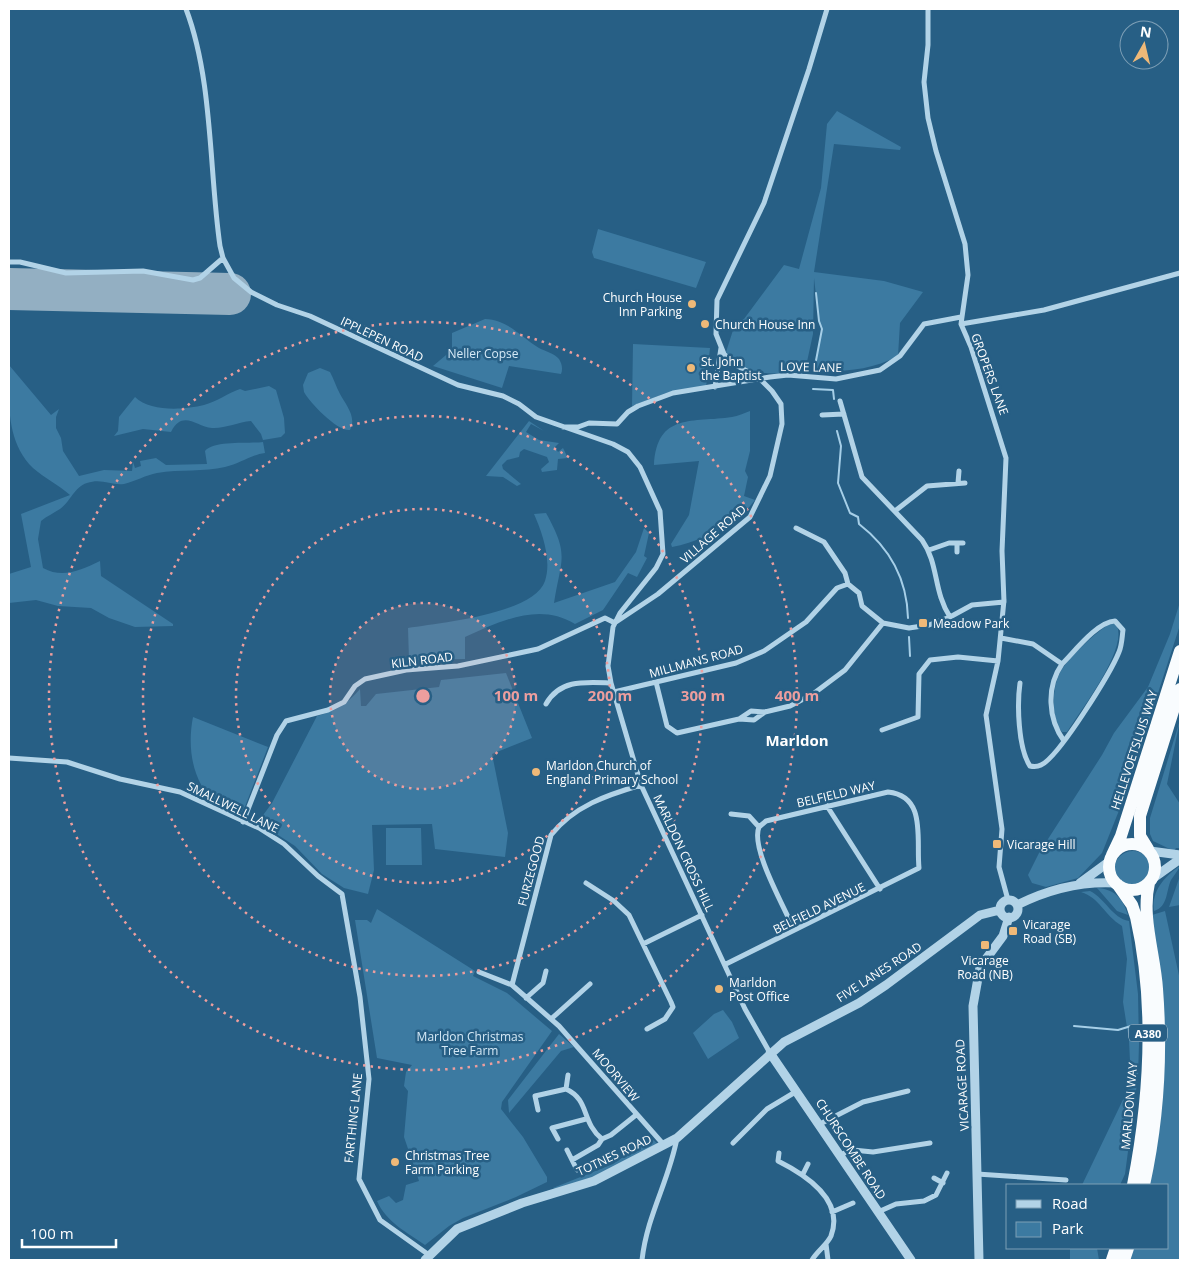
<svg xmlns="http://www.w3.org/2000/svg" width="1189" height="1269" font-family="'Open Sans',sans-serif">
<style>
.green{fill:#3c7aa1}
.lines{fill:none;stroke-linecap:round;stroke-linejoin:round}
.stream{stroke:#a6cfe8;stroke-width:2}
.runway{stroke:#93afc2;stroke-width:42}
.minor{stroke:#b2d3e7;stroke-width:5}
.tertiary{stroke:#b2d3e7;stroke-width:9}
.trunk{stroke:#f9fcfe;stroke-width:12}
.ring{fill:none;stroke:#ed9e9e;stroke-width:2.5;stroke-dasharray:2.5 5}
.poi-dot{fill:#efb978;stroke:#275f85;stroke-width:2}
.labels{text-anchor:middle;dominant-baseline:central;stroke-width:5;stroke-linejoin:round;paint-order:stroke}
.shield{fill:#275f85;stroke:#becfda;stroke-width:1}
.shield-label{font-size:11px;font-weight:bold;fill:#fff}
.poi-label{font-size:12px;fill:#fff;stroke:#275f85;text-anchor:start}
.street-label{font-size:12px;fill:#fff;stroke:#275f85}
.park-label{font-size:12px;fill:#d5e9f6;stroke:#275f85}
.quarter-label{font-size:15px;font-weight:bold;fill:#fff;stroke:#275f85}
.centre{fill:#ed9e9e;stroke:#275f85;stroke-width:2.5}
.ring-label{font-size:15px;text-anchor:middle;font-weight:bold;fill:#ed9e9e;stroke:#275f85;stroke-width:5;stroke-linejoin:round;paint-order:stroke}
</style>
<rect width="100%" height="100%" fill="#275f85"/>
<path class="green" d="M837 111 901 147 900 150 834 144 814 272 884 281 923 292 900 323 898 356C872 370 844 372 814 371L822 329 819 321 814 278 813 334 805 371C776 374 746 379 726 352L735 324 744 319 784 265 799 269 821 188 827 124Z
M598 229 706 262 696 288 594 258 592 252Z
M485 319C508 320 520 336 539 348 545 351 555 354 559 359 562 364 563 369 561 374L509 366 502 388 433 366 452 350V333Z
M633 344 710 348 706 388 666 393 632 406Z
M9 365 51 415 59 409 56 417V428L61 438 63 451 79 476 104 470 132 471 133 462 135 468 141 466 140 461 156 458 166 465 207 464 205 451C214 440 249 444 263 442L265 453C250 455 240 464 225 467 204 472 180 469 157 473 146 475 136 481 124 484 112 486 102 478 87 483 74 487 71 501 60 509 54 513 47 516 41 521L38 539 43 568C63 579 81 570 100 561L101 576 173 624V626L135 627 109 618 91 608 58 606 36 600 9 603V574L31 567 21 514 70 495C59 485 44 478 33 468 5 441 9 400 9 365Z
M320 368 330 372C334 379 336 387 340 394 346 405 357 417 350 430 338 432 310 403 304 392L303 385 308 373Z
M269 386 276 390 284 418 285 433 281 437 263 440 261 434 251 421C238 422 224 429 212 428 196 427 183 409 171 432L143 429 114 436 118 431 119 417 135 397C150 412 184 410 204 405 216 402 228 393 240 389L245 391Z
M750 411V451L745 471 748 477 744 496 755 500C751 505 741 517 737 520 718 532 694 543 672 547L671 544 689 515 699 461 654 465C657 412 693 423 732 417 738 416 744 413 750 411Z
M529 421 544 431 531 424 526 432 539 440 559 443 555 447 558 452 563 448 568 458 558 459 557 470 542 472 541 469 549 462 547 457 524 449 520 452 519 457 507 460 502 465 503 469 521 484 517 486 503 477 486 476Z
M546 513C570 556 561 558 554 603L615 582 636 552 644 528 649 533 644 556 647 558 637 577 628 573 603 610 575 624C539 602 501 621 465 637V659L409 660 408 628C439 623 534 614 545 581 552 560 542 532 534 514Z
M1180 602V625L1124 798 1102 853 1078 878 1046 887 1032 883 1028 875 1039 853 1102 755 1114 733 1148 687 1170 634Z
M1111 623 1116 624C1130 647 1080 711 1067 732H1062C1051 719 1052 689 1059 675 1065 660 1097 631 1111 623Z
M506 673 532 738 492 754 508 833 505 857 435 849 432 824 372 825 374 870 368 894 344 888 322 874 295 846 258 822 272 803 317 716C336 711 347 704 360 689L361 706H366L376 694 439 687 441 680Z
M193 717 268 747 241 817C234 813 223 810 217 804 192 783 187 748 193 717Z
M1180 720 1167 784 1180 804V848H1176L1174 851 1153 841 1150 834V818Z
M386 828H421L422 865H386Z
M1114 870a19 19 0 1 1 38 0a19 19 0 1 1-38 0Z
M1180 866C1178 871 1174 875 1171 880 1166 891 1168 907 1154 911 1151 891 1165 876 1180 866Z
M1180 876V905L1169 907Z
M1097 888C1115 889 1123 899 1128 915L1117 911Z
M1090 891C1106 899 1112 918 1129 921L1138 994 1139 1044 1138 1076 1125 1174 1120 1185H1082L1131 1083 1129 1040 1123 1002 1127 959 1122 926C1104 915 1100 898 1081 892Z
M377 909 475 971 473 976 507 993 552 1031 502 1102 501 1109 523 1137 547 1177V1182L516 1197 463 1218 449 1226 425 1245C408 1233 386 1222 377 1201L389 1196 396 1203 403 1200 406 1185 419 1181 404 1137 408 1091 404 1086 406 1072 412 1065 377 1058 355 920H367L371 923Z
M1165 911 1180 980V1260H1129L1133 1248H1168V1185H1149L1152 915Z
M723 1010 732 1022 739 1038 708 1059 693 1033 714 1014Z
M559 1034 574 1047 561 1051 509 1113 508 1100Z
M651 1138 659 1145 601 1175 557 1190 553 1188 613 1164Z
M1070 1248H1097L1099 1260H1070Z"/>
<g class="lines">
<path class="stream" d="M814 371 822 329 819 321 816 293
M813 389 833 390 834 399
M837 431 841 446 838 483 850 513 858 517 859 524C890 548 907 579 908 618
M909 637 910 656
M1074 1026 1118 1030 1131 1026"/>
<path class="runway" d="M9 289 230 294"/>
<path class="minor" d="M186 9C213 80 209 170 220 246L223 258 234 278 251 292 277 305 310 316 458 385 503 396 519 404 536 417 613 444 628 452 640 467 660 511 663 554 656 568 620 613 613 627 608 666 611 683 641 785 745 1009 770 1053
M928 9V45L924 82 928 118 936 151 965 244 968 275 961 324 971 347 1006 458 1002 551 1004 602
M9 262H20L66 273 143 271 193 280 200 278 223 258
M961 324 1044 310 1180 273
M715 387 721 348
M840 401 862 477 922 540C939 564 933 591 950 617L972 605 1004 602
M822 415 844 414
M563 427H578L589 423 617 424 628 412 638 406 673 393 770 377 788 375 836 379 880 370 900 356 924 324 961 317
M958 483 959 471
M895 511 927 486 965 483
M796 528 824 542 845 573 848 584 859 593 862 606 883 623 909 628 929 625 950 617
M957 543V552
M929 550 949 543H963
M1004 600 998 661 986 715 1002 829 999 867 1008 900
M616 622 658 594 750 517 770 476 782 424 781 404 772 391 759 378 736 365 724 354 716 334 717 300 764 203 809 69 827 9
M1001 638 1033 644 1062 664C1075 651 1097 622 1115 621L1123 630C1122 637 1122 645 1119 652 1111 672 1059 757 1041 765 1037 767 1034 767 1030 766 1018 748 1017 704 1020 683
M1062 664C1046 687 1048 719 1064 741
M656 682 667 726 677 733 739 719 754 720 765 712
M614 692 736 663 764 651 806 622 837 588 848 584
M546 704C560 679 585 682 611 683
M739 719 751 711 765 712 790 706 813 694 845 670 883 623
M882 730 918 717 919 674 930 660 958 657 998 661
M9 758 67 762 120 779 180 792 259 828 284 844 318 876 342 894 360 997 369 1079 359 1179 380 1220 429 1255
M827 806 880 889
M731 814 749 816 759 827C750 848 785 908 794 930
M243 822 277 735 286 721 328 710 344 702 355 686 365 679 406 670 458 666 538 649 605 618 615 623
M586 883 614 901 629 915 671 1002 673 1007 665 1019 647 1029
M643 944 702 915
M726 964 919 868C916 839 927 796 888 792L766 821 759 827
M479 972 512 985 559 1026 664 1145
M512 985 551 835C574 806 607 795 641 785
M526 998 543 983 546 971
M551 1019 590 984
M566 1089 568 1075
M538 1110 535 1096 566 1089C590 1100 581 1122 602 1139L611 1135 636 1115
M820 1124 863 1102 908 1091
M558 1139 552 1128 586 1119
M733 1143 767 1109 797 1091
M567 1150 572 1160 598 1145 602 1139
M779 1153 778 1161C804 1174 845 1199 831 1236 827 1245 817 1251 812 1260
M839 1155 853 1150 873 1152 930 1143
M572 1160 577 1170
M803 1174 808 1164
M977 1174 1066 1180
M934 1178 943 1183
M832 1212 853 1203
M878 1212 896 1204 924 1201 936 1195 947 1173
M826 1244 828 1260
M642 1260C647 1215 669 1181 677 1138"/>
<path class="tertiary" d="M1150 851 1180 855
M1152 879 1180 859
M1080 883 1110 861
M1000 909a9 9 0 1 1 18 0a9 9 0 1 1-18 0Z
M1017 905C1047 890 1082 881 1116 883
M770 1053 911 1260
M425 1260 457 1229 522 1203 594 1181 677 1138 784 1042 859 1003 886 985 980 915 1000 910
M979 1260 973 1006 980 967 1003 936 1009 917"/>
<path class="trunk" d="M1109 867a23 23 0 1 1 46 0a23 23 0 1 1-46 0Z
M1148 849 1140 836V816L1180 689
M1112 855 1121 836 1180 651
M1118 885 1132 905 1136 917C1156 1005 1150 1098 1133 1185
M1144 1185C1158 1121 1162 1054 1157 989 1155 955 1141 917 1149 883
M1112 1260 1116 1248
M1124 1260 1128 1248"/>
</g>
<circle cx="423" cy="696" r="93" fill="#ed9e9e" fill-opacity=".12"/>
<g class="ring">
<circle cx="423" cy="696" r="93"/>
<circle cx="423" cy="696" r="187"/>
<circle cx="423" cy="696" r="280"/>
<circle cx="423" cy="696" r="374"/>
</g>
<g class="poi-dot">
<circle cx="692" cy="304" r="5"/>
<circle cx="705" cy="324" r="5"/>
<circle cx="691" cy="368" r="5"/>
<rect x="918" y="618" width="10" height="10" rx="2.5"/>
<circle cx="536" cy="772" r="5"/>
<rect x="992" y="839" width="10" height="10" rx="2.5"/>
<rect x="1008" y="926" width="10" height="10" rx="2.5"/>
<rect x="980" y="940" width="10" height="10" rx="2.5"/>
<circle cx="719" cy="989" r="5"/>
<circle cx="395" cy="1162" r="5"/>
</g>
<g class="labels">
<rect class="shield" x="1129" y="1024.5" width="38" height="17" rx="4"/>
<g class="shield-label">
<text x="1148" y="1033">A380</text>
</g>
<g class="poi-label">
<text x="682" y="297" text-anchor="end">Church House<tspan x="682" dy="14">Inn Parking</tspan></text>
<text x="715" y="324">Church House Inn</text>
<text x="701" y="361">St. John<tspan x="701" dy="14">the Baptist</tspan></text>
<text x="933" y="623">Meadow Park</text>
<text x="546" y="765">Marldon Church of<tspan x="546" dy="14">England Primary School</tspan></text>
<text x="1007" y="844">Vicarage Hill</text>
<text x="1023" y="924">Vicarage<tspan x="1023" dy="14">Road (SB)</tspan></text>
<text x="985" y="960" text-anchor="middle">Vicarage<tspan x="985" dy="14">Road (NB)</tspan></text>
<text x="729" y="982">Marldon<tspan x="729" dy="14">Post Office</tspan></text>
<text x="405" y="1155">Christmas Tree<tspan x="405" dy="14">Farm Parking</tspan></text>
</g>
<g class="street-label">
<text transform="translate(382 339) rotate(25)">IPPLEPEN ROAD</text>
<text transform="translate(811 367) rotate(1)">LOVE LANE</text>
<text transform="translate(990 374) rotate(70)">GROPERS LANE</text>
<text transform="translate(713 534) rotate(-41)">VILLAGE ROAD</text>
<text transform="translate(422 660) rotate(-7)">KILN ROAD</text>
<text transform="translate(696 661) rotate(-15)">MILLMANS ROAD</text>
<text transform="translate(1134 750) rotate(-72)">HELLEVOETSLUIS WAY</text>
<text transform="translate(836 794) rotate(-13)">BELFIELD WAY</text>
<text transform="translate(233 807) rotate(26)">SMALLWELL LANE</text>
<text transform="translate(684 853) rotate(65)">MARLDON CROSS HILL</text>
<text transform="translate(531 871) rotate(-75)">FURZEGOOD</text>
<text transform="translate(819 908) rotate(-26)">BELFIELD AVENUE</text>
<text transform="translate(879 972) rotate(-33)">FIVE LANES ROAD</text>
<text transform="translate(616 1075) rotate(50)">MOORVIEW</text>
<text transform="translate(962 1085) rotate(-93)">VICARAGE ROAD</text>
<text transform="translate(1129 1106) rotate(-85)">MARLDON WAY</text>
<text transform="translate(353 1118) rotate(-84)">FARTHING LANE</text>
<text transform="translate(851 1149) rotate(57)">CHURSCOMBE ROAD</text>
<text transform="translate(614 1155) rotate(-25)">TOTNES ROAD</text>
</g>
<g class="park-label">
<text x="483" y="353">Neller Copse</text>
<text x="470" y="1036">Marldon Christmas<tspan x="470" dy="14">Tree Farm</tspan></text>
</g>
<g class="quarter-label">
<text x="797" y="740">Marldon</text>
</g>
</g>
<circle cx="423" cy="696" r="8" class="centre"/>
<g class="ring-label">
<text x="516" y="701">100 m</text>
<text x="610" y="701">200 m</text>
<text x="703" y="701">300 m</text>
<text x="797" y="701">400 m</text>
</g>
<rect width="1189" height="1269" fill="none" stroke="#ffffff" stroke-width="20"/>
<rect x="1006" y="1184" width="162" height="65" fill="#275f85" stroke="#7d9fb6"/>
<rect x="1016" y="1200" width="25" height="8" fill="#b2d3e7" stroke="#7d9fb6"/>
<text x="1052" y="1209" font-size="15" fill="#ffffff">Road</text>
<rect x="1016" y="1222" width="25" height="15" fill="#3c7aa1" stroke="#7d9fb6"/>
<text x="1052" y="1234" font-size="15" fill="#ffffff">Park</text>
<g transform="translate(1144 45) rotate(8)"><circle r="24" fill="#275f85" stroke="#7d9fb6"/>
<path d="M0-4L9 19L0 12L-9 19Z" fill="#efb978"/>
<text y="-8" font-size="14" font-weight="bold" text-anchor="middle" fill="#ffffff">N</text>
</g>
<path d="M22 1239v8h94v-8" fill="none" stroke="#ffffff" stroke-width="2.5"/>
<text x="30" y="1239" font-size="15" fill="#ffffff" stroke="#275f85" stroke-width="4" paint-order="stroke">100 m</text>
</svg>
